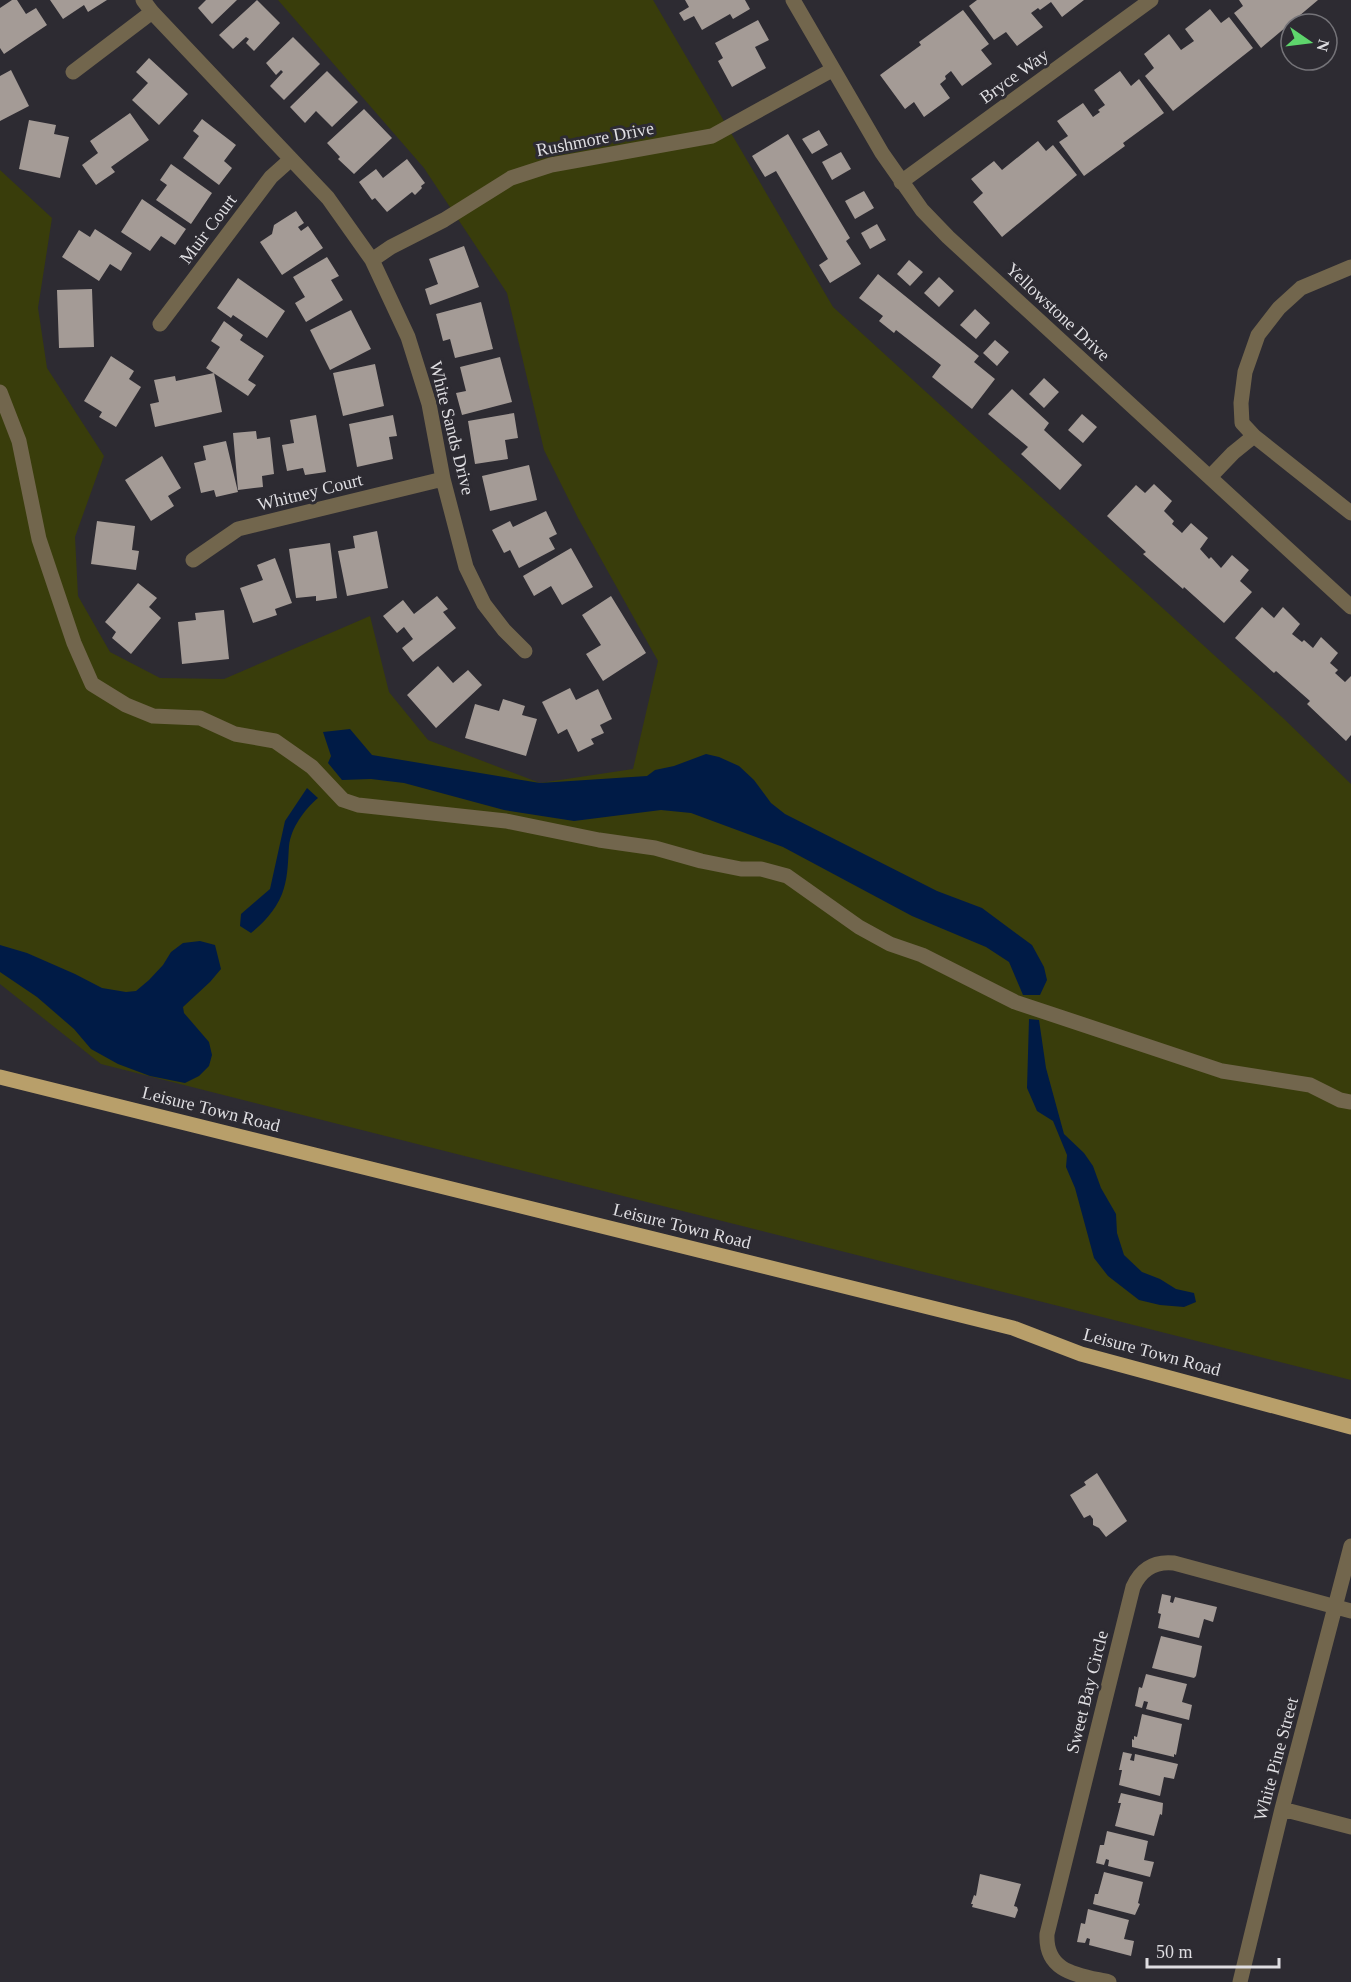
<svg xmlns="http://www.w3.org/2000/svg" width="1351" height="1982" font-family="Georgia,serif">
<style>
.green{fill:#393d0b}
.water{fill:#001b46}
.building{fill:#a49b96}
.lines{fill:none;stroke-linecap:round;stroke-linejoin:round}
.minor{stroke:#72664d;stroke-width:15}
.major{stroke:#b89f6a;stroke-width:15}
.labels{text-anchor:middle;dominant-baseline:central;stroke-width:6;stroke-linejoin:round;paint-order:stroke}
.street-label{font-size:18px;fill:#dfdee2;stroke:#2d2b32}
</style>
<rect width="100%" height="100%" fill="#2d2b32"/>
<path class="green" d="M278 0H653L833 307 1283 718 1351 784V1380L101 1064 0 984V170L52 218 38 308 47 368 104 456 75 537 78 596 110 652 160 678 224 679 370 616 389 692 428 740 540 783 633 769 658 661 578 518 544 450 507 293 424 168Z"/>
<path class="water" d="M350 729 372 755 540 783 647 776 655 770 674 766 706 754 719 757 739 766 754 780 771 803 785 814 937 891 982 908 1032 945 1044 967 1047 980 1040 995H1023L1009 962 986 947 912 916 783 847 691 813 661 810 574 821 504 810 404 783 371 779 342 780 328 763 331 756 323 732Z
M307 788 318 798C304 810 291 828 289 846 288 860 288 875 284 888 279 906 265 922 251 933L240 926 241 914 270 889 285 821Z
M200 941 215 945 221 969 210 982 183 1007 184 1013 209 1042 212 1055 209 1066 199 1076 185 1083 150 1076 118 1064 91 1049 74 1029 37 997 0 972V945L27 953 75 974 102 988 126 992 136 991 149 980 163 965 171 952 183 943Z
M1029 1019 1039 1020 1046 1068 1064 1134 1084 1153 1093 1166 1101 1188 1116 1214 1117 1233 1124 1255 1142 1272 1160 1279 1176 1289 1194 1293 1196 1302 1184 1307 1160 1305 1139 1300 1108 1276 1094 1258 1075 1188 1066 1167 1067 1155 1053 1121 1037 1111 1027 1088Z"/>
<path class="building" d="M12 0H17L26 14 36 8 47 25 4 54 0 48V8Z
M50 0H107L88 12 84 5 63 19Z
M206 0H237L212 24 198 8Z
M257 0 280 23 254 51 246 43 249 39 246 37 233 49 219 35Z
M685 0H745L750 9 733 19 730 14 702 30 694 16 684 21 679 13 689 7Z
M977 0H1084L1062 17 1051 2 1040 10 1038 8 1031 13 1043 27 1017 46 1006 32 994 40 969 6Z
M1239 0H1318L1261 48 1234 13 1243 6Z
M1210 9 1221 23 1229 17 1253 48 1173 111 1145 76 1154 68 1144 54 1169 34 1181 50 1194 41 1185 29Z
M963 10 989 44 981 50 992 64 962 86 951 71 945 76 946 79 940 84 950 98 924 117 914 102 905 109 880 75 921 45 919 42Z
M758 20 769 40 755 47 766 68 732 87 718 61 723 58 715 43Z
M293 37 320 64 284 100 270 86 283 72 281 70 276 75 266 63Z
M149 58 188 94 159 125 132 100 148 83 136 72Z
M11 70 29 106 0 121V76Z
M327 71 358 102 332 127 316 111 305 123 290 107Z
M1120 71 1131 86 1139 79 1164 113 1123 143 1125 146 1084 176 1059 142 1068 136 1057 121 1083 103 1093 117 1100 112 1098 110 1105 105 1094 90Z
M364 109 392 138 354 174 338 159 340 157 327 143Z
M130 113 149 140 111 167 115 172 96 185 82 165 98 153 90 141Z
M202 119 236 145 224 161 232 168 219 185 183 158 199 136 193 131Z
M29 120 56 125 54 134 69 137 60 178 19 169Z
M819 130 828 145 812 154 802 139Z
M788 134 850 238 846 241 861 264 830 283 819 265 828 259 776 171 765 177 752 156Z
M1038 141 1046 151 1053 145 1077 175 1002 237 973 202 983 193 971 179 994 161 1002 170Z
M841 152 851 169 832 180 822 162Z
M407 159 425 183 421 186 422 188 415 195 412 192 387 212 375 198 372 200 359 182 376 169 383 178Z
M171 164 212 193 191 224 156 200 167 185 160 180Z
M864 191 874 208 855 219 845 201Z
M142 199 186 229 175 245 161 236 150 251 121 232Z
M296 211 304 223 298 227 301 231 308 226 323 248 282 275 260 242 272 234 274 225Z
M877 224 886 240 870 249 861 233Z
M95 229 132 253 121 271 110 264 99 281 62 257 79 230 90 237Z
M464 246 479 287 430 305 425 289 438 284 429 259Z
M327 257 339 276 331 280 343 300 306 322 295 303 305 297 293 277Z
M909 260 923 272 910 286 897 274Z
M878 274 979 356 974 362 995 379 972 409 932 377 941 365 896 330 894 333 879 321 883 316 859 298Z
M939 277 954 291 939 307 924 293Z
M238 278 285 311 267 338 233 315 231 318 217 308Z
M92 289 94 347 59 348 57 290Z
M481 302 493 349 455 358 450 339 443 341 436 314Z
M975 309 990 323 976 339 960 325Z
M351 310 371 349 330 370 310 330Z
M224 321 243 335 240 340 264 356 248 380 256 385 248 396 206 368 220 347 211 341Z
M995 340 1009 352 997 366 983 353Z
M111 356 134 371 129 379 141 387 116 427 99 417 102 412 84 401Z
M500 357 512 402 462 415 456 393 466 391 460 367Z
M375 364 384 406 343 416 333 373Z
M214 373 222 412 155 427 150 404 159 402 154 380 175 376 176 381Z
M1044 378 1059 392 1044 408 1029 394Z
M1012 389 1049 423 1044 430 1082 465 1060 490 1021 454 1028 447 988 414Z
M514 413 518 438 505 440 508 459 475 464 468 421Z
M1082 414 1097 427 1083 443 1068 430Z
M316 415 326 472 305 475 303 468 287 471 282 445 294 443 290 420Z
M393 415 397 436 389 437 393 459 357 467 349 424Z
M256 431 257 439 270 437 274 474 262 476 263 487 238 490 233 433Z
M226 441 238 492 216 497 214 490 201 493 194 463 206 460 203 446Z
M162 456 181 488 168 496 174 506 151 521 125 480Z
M529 465 537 500 490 511 482 476Z
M1154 484 1172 501 1164 511 1174 521 1172 524 1182 533 1191 523 1208 538 1200 549 1209 559 1211 557 1221 568 1232 555 1249 570 1240 581 1252 592 1224 623 1184 587 1183 589 1143 554 1146 552 1107 516 1136 485 1145 493Z
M546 511 557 534 549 538 555 549 519 568 510 550 504 553 492 530 510 521 513 527Z
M97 521 135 526 132 550 139 551 136 570 91 564Z
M377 531 388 588 347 596 338 551 355 548 353 536Z
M330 543 337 598 316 601V596L296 598 289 549Z
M571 548 593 587 562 605 551 586 534 596 523 576Z
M275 558 292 603 275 609 277 615 253 623 240 588 263 580 257 565Z
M138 583 157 598 149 607 161 618 131 654 112 638 116 632 105 622Z
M437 596 448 609 443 612 456 628 413 662 402 648 413 639 404 627 397 633 383 616 403 600 414 614Z
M611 596 646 653 603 681 586 654 601 645 582 615Z
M1262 607 1274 618 1283 607 1300 624 1292 634 1302 642 1304 640 1313 648 1321 637 1338 653 1330 663 1338 670 1335 673 1345 682 1351 676V735L1346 741 1307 704 1310 701 1276 671 1274 673 1235 638Z
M224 610 229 659 182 664 178 622 196 620 195 613Z
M438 666 453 683 468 670 482 685 436 728 407 695Z
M570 688 576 700 598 689 612 719 600 725 604 733 591 739 594 744 578 752 567 729 558 734 542 702Z
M503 699 525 706 522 715 537 719 526 756 465 738 475 704 499 711Z
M1097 1473 1127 1521 1106 1537 1099 1528 1093 1525V1519L1090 1515 1084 1518 1070 1495 1086 1485 1084 1482Z
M1162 1594 1171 1596 1170 1602 1173 1603 1175 1597 1217 1607 1213 1622 1204 1619 1199 1638 1158 1628 1161 1614 1158 1613Z
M1161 1636 1202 1646 1196 1676 1194 1678 1152 1668Z
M1146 1674 1187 1684 1182 1702 1192 1705 1189 1720 1146 1709 1148 1702 1144 1701 1142 1708 1135 1706 1139 1687 1142 1688Z
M1142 1714 1182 1724 1176 1755 1174 1754V1757L1132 1747V1739L1134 1740V1736L1137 1737Z
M1123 1752 1132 1754 1130 1760 1134 1761 1135 1754 1178 1764 1174 1779 1164 1777 1160 1796 1119 1785 1122 1770H1119Z
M1121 1793 1163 1803 1162 1815 1160 1814 1154 1836 1115 1826 1121 1803H1118Z
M1107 1831 1148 1841 1144 1860 1154 1862 1150 1877 1108 1866 1109 1860 1106 1859 1104 1865 1096 1863 1100 1845H1104Z
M1104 1872 1143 1882 1138 1903 1140 1904 1135 1915 1093 1904 1095 1894H1098Z
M980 1874 1021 1884 1014 1906 1017 1907 1018 1910 1015 1918 972 1907 973 1904H971L974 1895 976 1896Z
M1088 1909 1129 1920 1124 1939 1134 1941 1131 1956 1089 1945 1090 1939 1087 1938 1085 1943 1077 1942 1081 1923 1085 1924Z"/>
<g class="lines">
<path class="minor" d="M143 0 152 12 328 198 372 260 408 337 429 404 443 479 466 567 484 604 504 630 525 651
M793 0 882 153 922 210 948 237 1351 607
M73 72 152 12
M901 182 1151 0
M372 260 391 247 444 220 511 178 551 165 712 136 832 70
M160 324 271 177 290 160
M0 392 19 441 39 539 74 643 92 684 126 705 153 716 200 718 235 734 275 741 312 767 343 800 358 805 506 821 599 840 655 848 701 861 741 869H761L787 876 859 927 890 944 922 955 1015 1002 1222 1071 1310 1085 1340 1100 1351 1102
M1254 436 1242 423 1241 403 1245 372 1258 335 1279 308 1301 288 1351 267
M1210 477 1233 453 1254 436 1351 513
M193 560 238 529 443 479
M1282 1809 1351 1827
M1109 1982C1079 1975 1045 1973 1047 1934L1133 1587C1141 1569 1155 1561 1174 1563L1351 1611
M1240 1982 1282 1809 1351 1546"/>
<path class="major" d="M0 1077 1013 1328 1081 1354 1351 1427"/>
</g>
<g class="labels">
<g class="street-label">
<text transform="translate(1014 76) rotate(-36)">Bryce Way</text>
<text transform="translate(595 139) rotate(-11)">Rushmore Drive</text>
<text transform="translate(208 229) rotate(-53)">Muir Court</text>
<text transform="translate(1058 312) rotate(43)">Yellowstone Drive</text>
<text transform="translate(452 428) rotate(76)">White Sands Drive</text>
<text transform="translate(310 492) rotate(-14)">Whitney Court</text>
<text transform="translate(211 1109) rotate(14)">Leisure Town Road</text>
<text transform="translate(682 1226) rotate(14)">Leisure Town Road</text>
<text transform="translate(1152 1352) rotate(15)">Leisure Town Road</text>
<text transform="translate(1087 1692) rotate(-76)">Sweet Bay Circle</text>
<text transform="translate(1276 1759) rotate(-75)">White Pine Street</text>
</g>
</g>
<g transform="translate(1309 42) rotate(104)"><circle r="28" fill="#2d2b32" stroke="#747378" stroke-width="1.5"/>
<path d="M0-4.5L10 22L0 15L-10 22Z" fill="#5ed56c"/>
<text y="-9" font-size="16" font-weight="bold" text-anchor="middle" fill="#dfdee2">N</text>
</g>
<path d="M1147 1958v9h132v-9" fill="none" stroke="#dfdee2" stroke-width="3"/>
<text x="1156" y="1958" font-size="18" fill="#dfdee2" stroke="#2d2b32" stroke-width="4.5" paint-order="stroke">50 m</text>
</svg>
